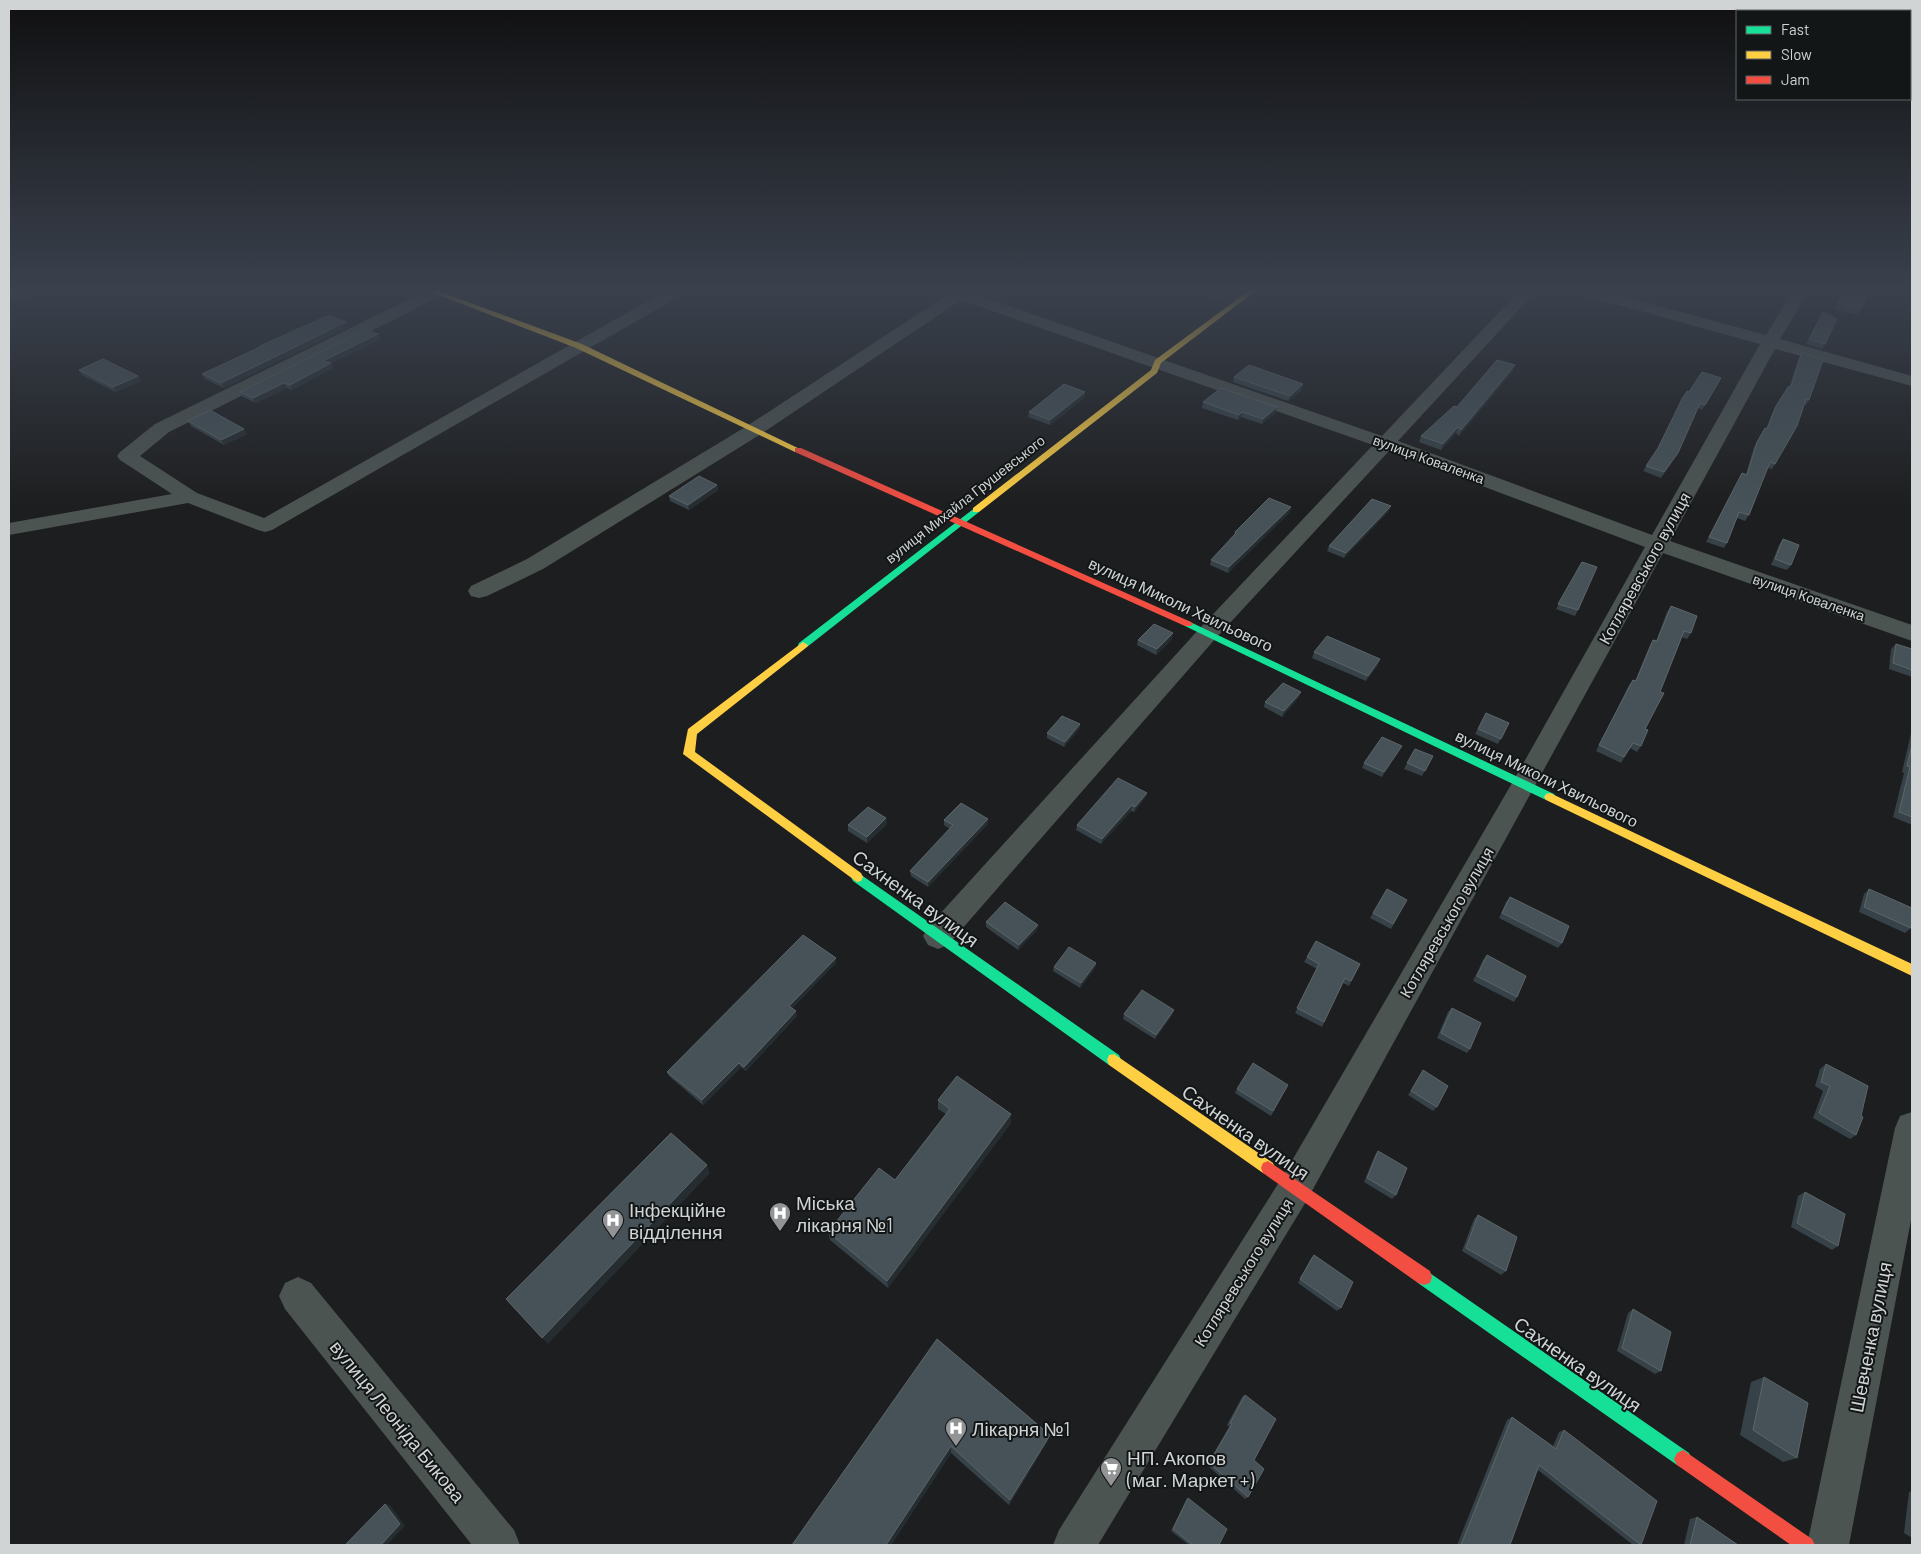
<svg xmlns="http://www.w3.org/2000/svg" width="1921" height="1554" font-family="Barlow,sans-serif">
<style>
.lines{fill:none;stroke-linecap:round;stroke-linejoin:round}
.street{fill:#4c5452;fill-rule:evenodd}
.fast{fill:#16e098;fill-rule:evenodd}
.slow{fill:#ffcf43;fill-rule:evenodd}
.jam{fill:#f24e42;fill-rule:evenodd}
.wall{fill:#364248}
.shaded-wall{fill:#252d31}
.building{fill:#465257;stroke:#5c666a}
.labels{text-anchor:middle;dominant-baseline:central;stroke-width:4;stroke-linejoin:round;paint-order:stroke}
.far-street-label{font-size:14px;fill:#d1d4d4;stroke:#131617}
.street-label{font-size:16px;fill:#d1d4d4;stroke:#131617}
.near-street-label{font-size:19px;fill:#d1d4d4;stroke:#131617}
.near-poi-label{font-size:19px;fill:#d1d4d4;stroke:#131617;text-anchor:start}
</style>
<rect width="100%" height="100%" fill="#1d1e1f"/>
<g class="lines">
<path class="street" d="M9 289H59L57 292 51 294 9 299Z
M430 289H451L449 292 169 432 140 456 197 493 264 518 669 289H689L687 292 272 530 265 532 258 530 188 503 9 535V523L172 494 120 460 117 456 120 452 155 424Z
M936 289H976L972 293 1382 436 1521 289H1538L1398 441 1652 535 1760 344 1572 292 1570 289H1596L1766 335 1794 289H1810L1780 339 1912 376V386L1775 349 1670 541 1912 625V641L1663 553 1307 1200 1098 1545H1053L1059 1530 1283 1176 1515 778 1645 547 1389 451 1216 638 948 945 938 949 928 945 923 936 928 927 1200 628 1373 445 961 300 761 434 543 569 487 596 479 598 471 596 468 591 471 586 527 559 747 426 947 295 938 292Z
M1912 1112V1215L1849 1545H1807L1895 1128 1900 1116Z
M298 1277 311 1283 514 1530 520 1545H472L285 1309 279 1296 285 1283Z"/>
<path class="fast" d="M976 507 979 508V512L807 647H799L798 645 799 643Z
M1188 621 1554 794 1556 797 1554 800H1546L1185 626 1183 624 1185 622Z
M857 872 1119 1055 1121 1060 1119 1065 1114 1066 1109 1065 853 881 851 877 853 873Z
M1424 1269 1689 1453 1692 1459 1689 1465 1683 1468 1677 1465 1418 1283 1416 1277 1418 1271Z"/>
<path class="slow" d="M423 289H432L582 344 802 450 798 452H795L576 348Z
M1251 289H1258L1161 363 1157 373 979 512H973V508L1151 370 1155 360Z
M803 642 808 645 807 647 697 734 695 752 861 873 863 877 861 881 857 882 683 754 688 729Z
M1550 793 1912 964V976L1546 800 1544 797 1546 794Z
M1114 1054 1273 1163 1275 1168 1273 1173 1268 1175 1263 1173 1109 1065 1107 1060 1109 1055Z"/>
<path class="jam" d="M795 448H801L1191 622 1193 624 1191 626H1185L795 452Z
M1268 1161 1430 1271 1432 1277 1430 1283 1424 1285 1418 1283 1263 1173 1261 1168 1263 1163Z
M1683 1450 1812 1539 1815 1545H1791L1677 1465 1674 1459 1677 1453Z"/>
</g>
<path class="wall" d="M992 289H1014L1006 294Z
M1194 289H1229L1218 298 1193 290Z
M1754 289H1777L1774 294Z
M1838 289H1872L1858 315 1834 309 1843 294 1836 292Z
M1823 312 1825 344 1822 349 1806 344Z
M346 322 348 327 224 388 205 379 202 374 261 347 260 346Z
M378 334 380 340 331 363 333 368 292 390 287 388 256 403 243 397 240 392Z
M1802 352 1809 400 1806 405 1804 404 1775 464 1772 469 1767 468 1749 515 1745 521 1737 518 1727 543 1724 548 1706 542 1739 479 1742 473 1746 474 1754 447 1765 428 1766 429 1773 411 1788 387H1789L1799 358Z
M79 370 138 376 141 381 116 392 82 375Z
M1513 371 1459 436 1456 433 1441 450 1419 442 1421 436 1457 407Z
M1234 377 1302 390 1288 401 1233 382Z
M1721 378 1702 410 1698 408 1678 453 1661 478 1643 471 1657 450 1689 392Z
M1085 392V397L1050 425 1028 417 1029 412Z
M1203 402 1277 407 1275 413 1262 424 1241 417 1238 420 1202 408Z
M188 421 244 429 247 434 224 445 191 426Z
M717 485 718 490 689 510 670 501 669 496Z
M1389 511 1344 558 1327 551 1329 546Z
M1290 512 1228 573 1210 565 1211 560 1234 535 1235 532Z
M1783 539 1791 565 1787 570 1771 565 1779 545Z
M1582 562 1578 610 1575 616 1556 609Z
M1671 606 1691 633 1687 639 1682 637 1645 729 1641 746 1637 752 1630 748 1621 763 1596 751 1629 685 1633 680 1635 681 1650 645 1653 640 1656 641 1667 612Z
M1172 639 1156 655 1137 645 1138 640Z
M1896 644 1912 649V677L1889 669 1891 649Z
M1314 652 1378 665 1366 681 1312 658Z
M1301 692 1299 697 1282 717 1264 707 1265 702Z
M1486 713 1509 723 1498 744 1475 734Z
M1080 724 1079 729 1064 747 1047 738V733Z
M1912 729V825L1893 817 1904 773 1902 772Z
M1415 749 1433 756 1422 776 1404 769Z
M1399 751 1382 777 1362 768 1364 763Z
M1145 798 1134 812 1131 811 1101 844 1076 830 1077 825Z
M886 818 887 824 867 843 848 831V825Z
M988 819V824L928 887 911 876 910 871 950 829 944 825V820Z
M1387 889 1407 900 1391 929 1370 918Z
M1869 889 1911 928 1905 933 1859 912 1864 894Z
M1510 897 1562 943 1558 948 1499 918 1506 902Z
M986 922 1038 925 1037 930 1018 950 986 927Z
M1487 955 1517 997 1514 1002 1473 981 1483 960Z
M1307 957 1360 964 1349 986 1343 983 1322 1027 1295 1013 1317 969 1304 962Z
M836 958V963L792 1008 797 1016 746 1071 741 1067 703 1105 669 1076 667 1072Z
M1096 963 1095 968 1080 988 1053 971 1054 967Z
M1452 1008 1470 1049 1467 1053 1437 1038 1448 1012Z
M1124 1014 1172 1015 1155 1039 1123 1019Z
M1826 1064 1856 1135 1850 1139 1813 1118 1823 1091 1815 1086 1820 1069Z
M1423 1070 1437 1107 1433 1111 1408 1095Z
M1288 1085 1271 1116 1235 1093 1237 1089Z
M938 1100 1011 1114V1123L888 1288 830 1240 828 1232 895 1180 946 1114 938 1109Z
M1378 1151 1396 1195 1392 1199 1364 1182 1375 1155Z
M1805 1192 1838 1246 1832 1250 1791 1227 1798 1196Z
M1478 1215 1506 1271 1501 1275 1462 1251 1474 1219Z
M1314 1255 1341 1308 1337 1311 1298 1283 1311 1258Z
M1633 1309 1661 1371 1655 1374 1617 1351 1628 1313Z
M937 1339 1050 1435 1047 1442 1009 1505 951 1453 891 1545H792Z
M1764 1377 1797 1458 1783 1462 1740 1435 1751 1382Z
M1245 1395 1254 1460 1248 1497 1245 1499 1207 1465 1229 1427 1227 1425 1242 1397Z
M1512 1417 1553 1446 1559 1432 1564 1430 1641 1545H1633L1538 1470 1510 1545H1457L1507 1420Z
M1912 1491V1538L1904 1533 1909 1492Z
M1188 1498 1219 1545H1189L1171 1531 1186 1500Z
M1697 1517 1738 1545H1684L1690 1519Z"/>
<path class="shaded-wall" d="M1006 289H1014L1006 294Z
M1223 289H1229L1218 298 1219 293Z
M346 322 348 327 224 388 221 383Z
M378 334 380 340 331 363 333 368 292 390 290 385 323 361Z
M1515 365 1513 371 1459 436 1461 430Z
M138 376 141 381 116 392 113 387Z
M284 383 287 388 256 403 253 398Z
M1303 384 1302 390 1288 401 1290 396Z
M1085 392V397L1050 425V420Z
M1277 407 1275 413 1262 424 1263 419Z
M1242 412 1241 417 1238 420 1239 415Z
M1458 427 1456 433 1441 450 1443 444Z
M244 429 247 434 224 445 221 440Z
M717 485 718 490 689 510 688 505Z
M1391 506 1389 511 1344 558 1346 553Z
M1291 507 1290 512 1228 573 1229 567Z
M1173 633 1172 639 1156 655 1157 649Z
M1380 659 1378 665 1366 681 1368 676Z
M1301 692 1299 697 1282 717 1284 711Z
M1080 724 1079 729 1064 747 1065 742Z
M1402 746 1399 751 1382 777 1384 772Z
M1147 793 1145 798 1134 812 1135 807Z
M1132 805 1131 811 1101 844 1102 839Z
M886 818 887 824 867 843V837Z
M988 819V824L928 887V882Z
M1038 925 1037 930 1018 950 1019 945Z
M836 958V963L790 1011 789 1006Z
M1096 963 1095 968 1080 988 1081 983Z
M1174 1010 1172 1015 1155 1039 1156 1035Z
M796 1011 797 1016 746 1071 744 1067Z
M739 1063 741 1067 703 1105 702 1100Z
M1011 1114V1123L888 1288 887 1281Z
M707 1165 710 1173 548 1344 542 1338Z
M1050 1435 1047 1442 1009 1505 1010 1500Z
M951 1446V1453L891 1545H886Z
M385 1504 390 1505 405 1526 387 1545H381Z"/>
<path class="building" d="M1206 289H1223L1219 293Z
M1845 289H1872L1861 309 1837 303Z
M1823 312 1837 319 1825 344 1809 339Z
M329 315 346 322 221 383 202 374 262 346H260Z
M366 330 378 334 323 361 331 363 290 385 284 383 253 398 240 392Z
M1802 352 1823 360 1809 400 1806 399 1797 426 1775 464 1770 462 1749 515 1739 512 1727 543 1709 537 1742 473 1747 475 1757 442 1765 428 1767 429 1776 406 1788 387H1791Z
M103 359 138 376 113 387 79 370Z
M1497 360 1515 365 1461 430 1458 427 1443 444 1421 436 1454 406 1457 407Z
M1249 365 1303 384 1290 396 1234 377Z
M1702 372 1721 378 1705 405 1700 403 1678 453 1664 472 1646 466 1658 448 1682 399 1687 391 1689 392Z
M1064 384 1085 392 1050 420 1029 412Z
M1221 388 1277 407 1263 419 1242 412 1239 415 1203 402Z
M210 410 244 429 221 440 188 421Z
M699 476 717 485 688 505 669 496Z
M1269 498 1291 507 1229 567 1211 560 1236 533 1235 532Z
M1372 499 1391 506 1346 553 1329 546Z
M1783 539 1799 545 1791 565 1775 559Z
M1582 562 1597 567 1578 610 1558 604Z
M1671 606 1697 616 1691 633 1684 631 1660 692 1664 693 1645 729 1648 730 1641 746 1633 743 1624 757 1599 745 1633 680 1636 681 1653 640 1657 641Z
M1154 624 1173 633 1157 649 1138 640Z
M1327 636 1380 659 1368 676 1314 652Z
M1896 644 1912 649V670L1893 663Z
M1283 683 1301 692 1284 711 1265 702Z
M1486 713 1509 723 1501 739 1478 729Z
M1062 716 1080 724 1065 742 1047 733Z
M1382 737 1402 746 1384 772 1364 763Z
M1912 745V817L1899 812 1910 767 1907 766Z
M1415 749 1433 756 1425 771 1407 763Z
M1118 778 1147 793 1135 807 1132 805 1102 839 1077 825Z
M961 803 988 819 928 882 910 871 953 825 944 820Z
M868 807 886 818 867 837 848 825Z
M1387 889 1407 900 1393 924 1373 913Z
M1869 889 1912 908V921L1911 928 1864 907Z
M1510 897 1569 926 1562 943 1502 913Z
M1005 902 1038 925 1019 945 986 922Z
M803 935 836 958 789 1006 796 1011 744 1067 739 1063 702 1100 667 1072Z
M1316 941 1360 964 1351 981 1345 978 1324 1022 1297 1008 1319 964 1307 957Z
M1069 947 1096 963 1081 983 1054 967Z
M1487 955 1526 976 1517 997 1477 976Z
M1142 990 1174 1010 1156 1035 1124 1014Z
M1452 1008 1481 1023 1470 1049 1441 1033Z
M1253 1063 1288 1085 1273 1111 1237 1089Z
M1826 1064 1868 1086 1861 1116 1863 1117 1856 1135 1819 1113 1830 1086 1821 1082Z
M1423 1070 1448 1086 1437 1107 1411 1091Z
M957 1076 1011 1114 887 1281 828 1232 879 1168 895 1180 950 1109 938 1100Z
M671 1133 707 1165 542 1338 506 1299Z
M1378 1151 1407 1168 1396 1195 1367 1178Z
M1805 1192 1845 1214 1838 1246 1797 1223Z
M1478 1215 1517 1237 1506 1271 1466 1248Z
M1314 1255 1353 1282 1341 1308 1300 1279Z
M1633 1309 1671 1332 1661 1371 1622 1348Z
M937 1339 1050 1435 1010 1500 951 1446 886 1545H792Z
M1764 1377 1808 1403 1797 1458 1753 1430Z
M1245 1395 1276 1419 1254 1460 1264 1469 1248 1497 1209 1463 1232 1424 1230 1423Z
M1512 1417 1556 1449 1564 1430 1657 1501 1641 1545 1539 1465 1510 1545H1461Z
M1188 1498 1227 1529 1219 1545H1193L1173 1529Z
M385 1504 400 1524 381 1545H345Z
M1697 1517 1738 1545H1690Z"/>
<linearGradient id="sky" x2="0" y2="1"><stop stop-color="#101011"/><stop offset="0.57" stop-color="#3a414d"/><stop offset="1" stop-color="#3a414d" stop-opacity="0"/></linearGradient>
<rect width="1921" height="507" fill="url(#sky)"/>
<defs>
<g id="hospital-pin" transform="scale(1.125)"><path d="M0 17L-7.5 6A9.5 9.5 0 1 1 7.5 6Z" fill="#929495" stroke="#131617"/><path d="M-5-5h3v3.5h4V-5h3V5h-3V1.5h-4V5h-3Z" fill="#fff"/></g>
<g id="supermarket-pin" transform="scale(1.125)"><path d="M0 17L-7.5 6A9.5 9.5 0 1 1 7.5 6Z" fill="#929495" stroke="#131617"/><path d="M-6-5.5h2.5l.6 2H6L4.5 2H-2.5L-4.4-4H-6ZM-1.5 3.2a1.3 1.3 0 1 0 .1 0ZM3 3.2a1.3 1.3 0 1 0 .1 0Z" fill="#fff"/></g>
</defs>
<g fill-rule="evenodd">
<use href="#hospital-pin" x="780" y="1213"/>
<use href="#hospital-pin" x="613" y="1220"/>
<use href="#hospital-pin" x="956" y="1428"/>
<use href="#supermarket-pin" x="1111" y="1468"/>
</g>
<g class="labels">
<g class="far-street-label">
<text transform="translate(1429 459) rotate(20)">вулиця Коваленка</text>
<text transform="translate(965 499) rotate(-38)">вулиця Михайла Грушевського</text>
<text transform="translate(1809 597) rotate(19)">вулиця Коваленка</text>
</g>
<g class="street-label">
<text transform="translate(1644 568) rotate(-61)">Котляревського вулиця</text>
<text transform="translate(1181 604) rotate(25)">вулиця Миколи Хвильового</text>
<text transform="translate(1547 778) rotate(26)">вулиця Миколи Хвильового</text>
<text transform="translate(1446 922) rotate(-60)">Котляревського вулиця</text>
<text transform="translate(1243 1272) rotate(-58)">Котляревського вулиця</text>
</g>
<g class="near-street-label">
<text transform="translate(916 898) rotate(36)">Сахненка вулиця</text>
<text transform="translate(1246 1132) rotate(35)">Сахненка вулиця</text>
<text transform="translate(1870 1337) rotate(-79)">Шевченка вулиця</text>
<text transform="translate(1578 1364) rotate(35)">Сахненка вулиця</text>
<text transform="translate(398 1421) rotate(51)">вулиця Леоніда Бикова</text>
</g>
<g class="near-poi-label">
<text x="796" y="1202">Міська<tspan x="796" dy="22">лікарня №1</tspan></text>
<text x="629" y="1209">Інфекційне<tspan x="629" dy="22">відділення</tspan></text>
<text x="972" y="1428">Лікарня №1</text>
<text x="1127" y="1457">НП. Акопов<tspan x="1127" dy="22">(маг. Маркет +)</tspan></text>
</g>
</g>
<rect width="1921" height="1554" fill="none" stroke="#d1d4d4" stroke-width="20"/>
<rect x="1736" y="10" width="175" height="90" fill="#131617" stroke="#5f6263"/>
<rect x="1746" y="26" width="25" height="8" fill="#16e098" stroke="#5f6263"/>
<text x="1781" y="35" font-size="15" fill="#d1d4d4">Fast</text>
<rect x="1746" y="51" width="25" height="8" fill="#ffcf43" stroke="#5f6263"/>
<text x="1781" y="60" font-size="15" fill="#d1d4d4">Slow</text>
<rect x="1746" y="76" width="25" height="8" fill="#f24e42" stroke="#5f6263"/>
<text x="1781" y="85" font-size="15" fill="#d1d4d4">Jam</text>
</svg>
